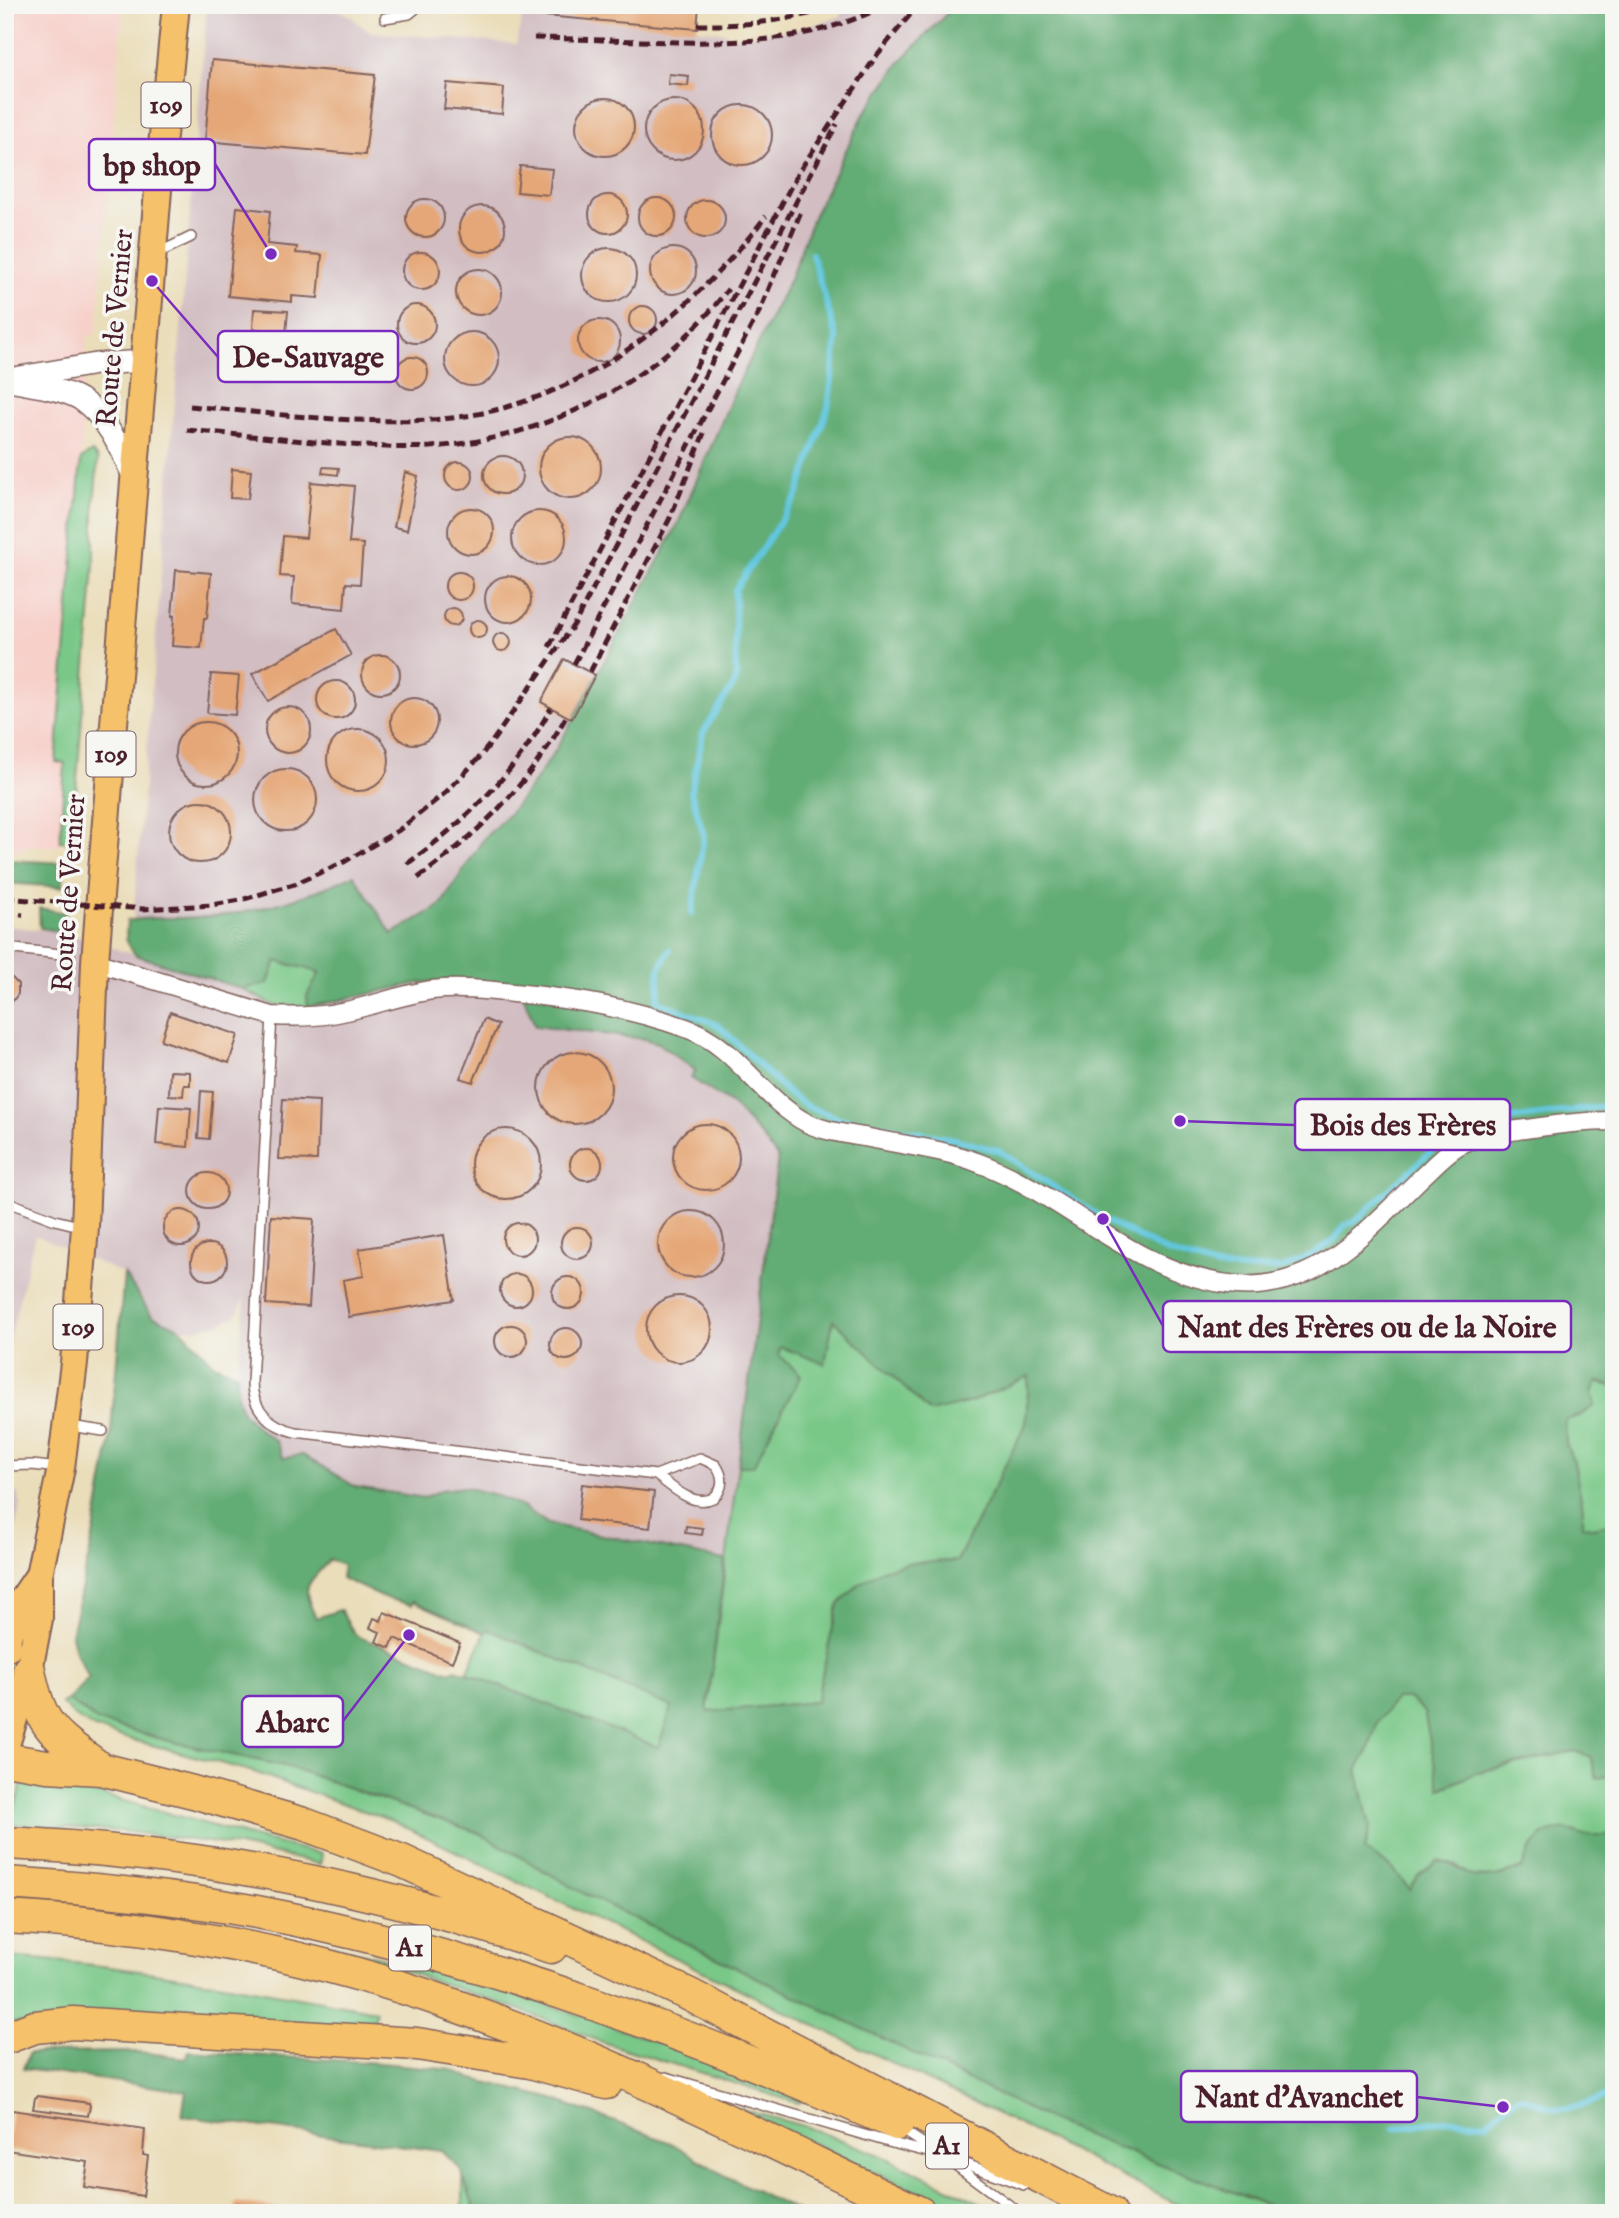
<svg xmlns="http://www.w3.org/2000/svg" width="1619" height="2218" font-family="'IM FELL English',serif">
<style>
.built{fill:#f7d0ca}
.industrial{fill:#d2bec2}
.green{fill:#79c888;stroke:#62745a;stroke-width:2}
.forest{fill:#62ac74;stroke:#566650;stroke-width:2;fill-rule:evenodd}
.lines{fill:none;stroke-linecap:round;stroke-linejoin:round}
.stream{stroke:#62c7df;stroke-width:6}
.building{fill:#e5a777}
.service-casing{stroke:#82625d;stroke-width:12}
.minor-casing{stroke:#82625d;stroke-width:21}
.tertiary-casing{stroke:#82625d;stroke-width:24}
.primary-casing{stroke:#82625d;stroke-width:30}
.motorway-casing{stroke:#82625d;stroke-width:35}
.service{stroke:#fff;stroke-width:9}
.minor{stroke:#fff;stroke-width:18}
.tertiary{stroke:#fff;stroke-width:21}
.primary{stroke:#f5c16b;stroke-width:26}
.motorway{stroke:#f5c16b;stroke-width:32}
.rail{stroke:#4a1f2b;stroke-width:5;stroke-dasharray:10 5;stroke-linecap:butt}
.labels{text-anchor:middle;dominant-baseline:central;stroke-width:7;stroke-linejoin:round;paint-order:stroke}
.shield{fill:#f6f6f2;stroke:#7e6067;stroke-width:2}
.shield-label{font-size:26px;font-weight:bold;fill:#4a1f2b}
.street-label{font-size:28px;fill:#4a1f2b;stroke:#f6f6f2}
.leader{fill:none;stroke:#7b2cbf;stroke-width:2.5}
.callout-dot{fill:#7b2cbf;stroke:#f6f6f2;stroke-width:2.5}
.callout{fill:#f6f6f2;stroke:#7b2cbf;stroke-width:2.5}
.callout-label{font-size:30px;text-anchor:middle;font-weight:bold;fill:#4a1f2b}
</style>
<rect width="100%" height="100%" fill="#f6f6f2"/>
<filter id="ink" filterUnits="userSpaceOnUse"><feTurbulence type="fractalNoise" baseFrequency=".0143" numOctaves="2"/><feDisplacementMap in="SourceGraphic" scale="14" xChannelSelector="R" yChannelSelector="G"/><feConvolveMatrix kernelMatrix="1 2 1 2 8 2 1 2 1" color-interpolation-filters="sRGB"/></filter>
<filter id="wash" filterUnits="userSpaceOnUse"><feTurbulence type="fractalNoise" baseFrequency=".00686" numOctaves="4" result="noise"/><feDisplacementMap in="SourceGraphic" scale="28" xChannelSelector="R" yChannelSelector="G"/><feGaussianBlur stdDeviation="1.57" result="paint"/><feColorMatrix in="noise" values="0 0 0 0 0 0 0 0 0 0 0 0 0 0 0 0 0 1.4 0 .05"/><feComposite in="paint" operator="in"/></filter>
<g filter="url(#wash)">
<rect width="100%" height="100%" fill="#eaddb9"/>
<path class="built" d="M5 5H123L96 333 86 338 81 459 56 761 65 763 59 847 24 845 23 850H5Z"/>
<path class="industrial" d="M207 5H329L349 15 369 32 516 44 523 15 697 29 727 33 728 37 800 29 842 16 839 5H955L901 61 813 217 790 279 736 388 678 524 573 720 555 751 532 785 508 815 485 837 440 906 392 935 354 875 312 894 246 913 206 918 133 920Z
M5 926 63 932 242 989 273 1005 308 1007 433 982 458 980 520 984 536 1026 643 1039 658 1043 695 1071 691 1078 733 1105 761 1136 778 1158 707 1712 330 1558 276 1441 260 1430 242 1412 237 1395V1374L245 1298 235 1316 218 1324 198 1329 180 1328 152 1316 124 1274 35 1235 5 1358Z
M5 1489H13L18 1495 21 1504 5 1571Z"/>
<path class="green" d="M92 452 98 459 94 504V566L72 842 60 841 65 763 56 762 81 459Z
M276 961 320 972 307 996 308 1007 273 1005 242 989 268 983Z
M833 1320 971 1402 1029 1375 1026 1424 957 1561 908 1563 838 1605 816 1702 707 1712 738 1466 753 1465 777 1354 781 1347Z
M1596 1380 1614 1387V1523L1593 1528 1583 1525V1509L1574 1463 1566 1444 1565 1420 1579 1416 1592 1393Z
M487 1629 673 1707 658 1748 467 1673Z
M1396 1698H1409L1424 1712 1441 1789 1478 1772 1574 1751 1590 1756 1597 1778 1614 1775V1835H1581L1565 1829 1530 1850 1522 1868 1499 1877 1470 1876 1456 1865 1410 1891 1394 1870 1365 1850 1370 1827 1357 1769 1368 1751 1377 1723Z
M68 1700 97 1721 173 1742 289 1767 479 1833 585 1894 1065 2127 1287 2213H1216L1203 2205 1192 2212 1053 2141 395 1822 254 1772 125 1738 95 1728 74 1716 62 1704Z
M49 1780 260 1839 322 1854 320 1864 239 1846 121 1831 11 1824 22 1782Z
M314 1941C443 1971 576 2010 700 2058 735 2071 769 2086 803 2101L798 2103 602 2042 518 2009 393 1967 312 1946Z
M5 1957C131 1965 252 1989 376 2011L370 2029 5 2023Z
M737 2108 807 2127 880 2155 979 2202 993 2213H963Z
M463 2178 475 2209 480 2213H463Z
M627 2204 670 2207 681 2213H609L610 2210Z"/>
<path class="forest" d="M955 5H1614V1387L1596 1381 1592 1393 1595 1405 1579 1416 1565 1420 1566 1444 1574 1463 1583 1509V1525L1593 1528 1614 1523V1775L1597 1778 1590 1756 1574 1751 1478 1772 1440 1789 1424 1712 1409 1698H1396L1377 1723 1368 1751 1357 1770 1370 1827 1365 1850 1394 1870 1410 1890 1419 1875 1438 1861C1457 1865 1453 1866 1468 1874 1482 1882 1508 1873 1522 1868L1530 1850 1543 1834 1565 1829 1581 1835H1614V2213H1287L1065 2127 585 1894 479 1833 289 1767 173 1742 97 1721 68 1700 89 1677 75 1652 71 1635 93 1537 110 1443 124 1274 152 1316 180 1328 214 1364 237 1374V1395L242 1412 260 1430 276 1441 283 1458 303 1455 356 1487 424 1498 441 1490 464 1487 492 1494 523 1507 548 1524 725 1560 707 1712 816 1702 838 1605 859 1584 882 1570 908 1563 957 1561 1026 1424 1029 1376 971 1402 930 1412 833 1320 825 1364 781 1347 778 1354 801 1375 753 1466H738L778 1158 761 1136 733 1105 691 1078 695 1070 658 1043 644 1039 535 1026 519 984 458 980 419 983 308 1007 307 996 320 972 276 961 268 983 242 989 136 955C124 945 126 935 127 921 154 915 182 920 209 917 261 912 307 897 354 875L392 934 440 906 485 837 508 815 532 785 555 751 573 720 678 524 736 388 790 279 813 217 864 114 901 61ZM329 1560 343 1565 341 1578 382 1597 412 1605 413 1601 485 1633 487 1629 672 1707 658 1747 456 1669 450 1672 356 1636 340 1610 316 1618C299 1584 308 1586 329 1560Z
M5 860 65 863 62 887 5 883Z
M39 908 66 913 63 932 40 928Z
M188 2051 381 2063 453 2070 473 2079 553 2099 671 2143 726 2176 801 2213H681L670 2207 628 2204 610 2210 609 2213H480L475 2210 461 2170 442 2151 182 2116 186 2091 23 2069 29 2053 139 2052 186 2058Z"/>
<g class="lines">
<path class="stream" d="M692 913 704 835 691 792 703 733 736 681 735 590 797 496 828 408 837 339 812 254
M669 950 659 970V990L657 1001 718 1025 788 1093 808 1107 841 1119 954 1139 999 1151 1103 1219 1167 1252 1216 1267 1242 1269 1283 1268 1311 1256 1335 1239 1345 1225 1354 1222 1450 1134 1461 1127 1475 1124 1599 1107H1614
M1395 2128 1446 2120 1486 2123 1503 2107 1519 2097C1531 2098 1541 2105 1552 2108 1568 2112 1600 2100 1614 2092"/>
</g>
<g id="blocks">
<path class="building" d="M499 5H699L697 29 498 12Z
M212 60 375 75 365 155 205 141Z
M669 74 689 76 688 86 668 84Z
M447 83 504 88 502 114 444 109Z
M576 127a29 29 0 1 1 58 0a29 29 0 1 1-58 0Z
M644 130a30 30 0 1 1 60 0a30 30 0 1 1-60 0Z
M712 135a30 30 0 1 1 60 0a30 30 0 1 1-60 0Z
M520 166 552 169 549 195 517 192Z
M589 214a19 19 0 1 1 38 0a19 19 0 1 1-38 0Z
M638 217a19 19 0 1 1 38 0a19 19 0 1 1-38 0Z
M406 218a19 19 0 1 1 38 0a19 19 0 1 1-38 0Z
M687 219a19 19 0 1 1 38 0a19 19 0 1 1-38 0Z
M459 229a23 23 0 1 1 46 0a23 23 0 1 1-46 0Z
M237 207 270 211 267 244 297 247 296 253 322 255 318 298 292 296V302L228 296Z
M650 271a23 23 0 1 1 46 0a23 23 0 1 1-46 0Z
M582 275a27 27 0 1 1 54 0a27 27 0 1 1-54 0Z
M402 271a19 19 0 1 1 38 0a19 19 0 1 1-38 0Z
M456 292a23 23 0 1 1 46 0a23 23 0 1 1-46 0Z
M397 324a19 19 0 1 1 38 0a19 19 0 1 1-38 0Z
M629 320a14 14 0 1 1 28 0a14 14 0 1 1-28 0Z
M254 309 288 311 286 333 253 329Z
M578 341a21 21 0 1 1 42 0a21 21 0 1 1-42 0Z
M445 359a27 27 0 1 1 54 0a27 27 0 1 1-54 0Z
M396 373a16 16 0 1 1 32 0a16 16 0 1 1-32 0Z
M539 468a31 31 0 1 1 62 0a31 31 0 1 1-62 0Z
M484 475a19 19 0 1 1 38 0a19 19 0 1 1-38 0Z
M445 476a14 14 0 1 1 28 0a14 14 0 1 1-28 0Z
M323 467 339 468 338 475 322 473Z
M232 469 251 471 248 499 230 498Z
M405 472 418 476 407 530 394 527Z
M311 482 354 486 349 543 363 544 360 584 346 583 344 609 292 604 294 577 280 576 283 536 306 538Z
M448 531a23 23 0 1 1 46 0a23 23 0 1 1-46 0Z
M512 538a27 27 0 1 1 54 0a27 27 0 1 1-54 0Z
M176 570 211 573 207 618H204L201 648 172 646 174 616H172Z
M445 586a14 14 0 1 1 28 0a14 14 0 1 1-28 0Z
M485 599a23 23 0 1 1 46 0a23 23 0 1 1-46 0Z
M444 617a9 9 0 1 1 18 0a9 9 0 1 1-18 0Z
M469 629a9 9 0 1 1 18 0a9 9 0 1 1-18 0Z
M336 629 351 655 268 701 252 674Z
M493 642a9 9 0 1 1 18 0a9 9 0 1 1-18 0Z
M362 674a19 19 0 1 1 38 0a19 19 0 1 1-38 0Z
M564 659 595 675 572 719 541 702Z
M211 674 239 676 235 715 207 713Z
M317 700a19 19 0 1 1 38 0a19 19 0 1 1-38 0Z
M391 721a23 23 0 1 1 46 0a23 23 0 1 1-46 0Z
M265 730a23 23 0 1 1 46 0a23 23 0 1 1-46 0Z
M175 753a31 31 0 1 1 62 0a31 31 0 1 1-62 0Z
M327 760a31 31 0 1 1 62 0a31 31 0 1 1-62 0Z
M255 800a31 31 0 1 1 62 0a31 31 0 1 1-62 0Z
M169 832a31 31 0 1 1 62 0a31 31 0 1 1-62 0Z
M5 977H11L18 984V994L12 1002H5Z
M170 1012 238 1035 229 1063 161 1040Z
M484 1019 498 1025 473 1082 460 1078Z
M539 1088a36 36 0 1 1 72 0a36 36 0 1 1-72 0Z
M170 1071 190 1072V1085H184L183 1096 169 1095Z
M201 1091 213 1092 209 1139 198 1138Z
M283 1099 319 1101 317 1160 279 1159Z
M159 1106 191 1108 188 1147 156 1144Z
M673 1157a33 33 0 1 1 66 0a33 33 0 1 1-66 0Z
M471 1164a35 35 0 1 1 70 0a35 35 0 1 1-70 0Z
M570 1164a16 16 0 1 1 32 0a16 16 0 1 1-32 0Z
M190 1191a18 18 0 1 1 36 0a18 18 0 1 1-36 0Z
M163 1228a18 18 0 1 1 36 0a18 18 0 1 1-36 0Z
M658 1244a33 33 0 1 1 66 0a33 33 0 1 1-66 0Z
M271 1216 314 1219 309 1307 266 1304Z
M503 1239a16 16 0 1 1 32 0a16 16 0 1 1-32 0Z
M561 1243a16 16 0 1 1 32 0a16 16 0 1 1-32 0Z
M444 1235 454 1300 349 1317 343 1280 364 1276 359 1249Z
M191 1262a18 18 0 1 1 36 0a18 18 0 1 1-36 0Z
M500 1290a16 16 0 1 1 32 0a16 16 0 1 1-32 0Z
M552 1293a16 16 0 1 1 32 0a16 16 0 1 1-32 0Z
M646 1329a33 33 0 1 1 66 0a33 33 0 1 1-66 0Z
M495 1341a16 16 0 1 1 32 0a16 16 0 1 1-32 0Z
M550 1344a16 16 0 1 1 32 0a16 16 0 1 1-32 0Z
M582 1484 654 1492 650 1528 578 1520Z
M686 1526 703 1528 702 1535 685 1533Z
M384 1612 460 1643 452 1662 394 1638 390 1648 376 1642 380 1632 370 1628 374 1618 381 1621Z
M37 2096 89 2103 90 2106 88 2116 33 2109 35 2098Z
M12 2110 145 2129 143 2155 148 2156 143 2196 84 2187 88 2162 6 2150Z
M236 2203 298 2211V2213H234Z"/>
</g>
</g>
<g filter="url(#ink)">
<use href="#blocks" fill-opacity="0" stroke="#82625d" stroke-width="2"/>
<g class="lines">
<g class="service-casing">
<path id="service" d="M385 18 409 14 420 5
M164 167 206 179
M158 253 191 237
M5 948 70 955
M272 1016 252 1382C252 1409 270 1426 295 1432L656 1475C671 1486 693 1508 713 1498 724 1489 724 1477 716 1465L700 1458 656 1475
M5 1201 55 1220 83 1227
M70 1426 103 1431
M5 1466 32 1465 59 1468
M666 2077 892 2143 943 2156 1024 2185
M901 2129 936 2152
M951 2162 1020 2213"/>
</g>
<g class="minor-casing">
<path id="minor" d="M95 962 272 1016C292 1017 312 1017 331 1014 365 1009 398 995 432 990 459 987 486 990 513 993 575 999 626 1007 686 1028 736 1045 761 1099 807 1123 824 1131 845 1134 864 1137 902 1145 943 1149 979 1163 1071 1197 1134 1276 1237 1285 1318 1291 1369 1228 1422 1177 1434 1166 1446 1152 1461 1144 1477 1136 1494 1134 1511 1131 1546 1126 1579 1121 1614 1121"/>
</g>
<g class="tertiary-casing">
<path id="tertiary" d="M14 378 96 364 145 361
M5 380C27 385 61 388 80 399 107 416 122 452 135 480"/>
</g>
<g class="primary-casing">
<path id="primary" d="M5 1646 18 1606 39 1575
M5 1748 29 1670 39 1619V1575L61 1468 74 1363 85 1227 95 962 102 870 160 166 176 5"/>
</g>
<g class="motorway-casing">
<path id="motorway" d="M5 1646V1645
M29 1670C40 1729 55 1734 101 1769
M5 1759 47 1766 101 1769 193 1792 304 1824 402 1861 688 1994 1110 2213
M5 1843C191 1851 374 1887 551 1947
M5 1883C90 1888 174 1897 257 1912 478 1954 691 2034 897 2124
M5 1917C157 1925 308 1953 451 2004 612 2060 766 2140 920 2213
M5 2038 35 2027 73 2023 417 2044 530 2062 606 2083"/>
</g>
<use href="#service" class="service"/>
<use href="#minor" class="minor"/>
<use href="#tertiary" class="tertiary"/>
<use href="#primary" class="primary"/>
<use href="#motorway" class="motorway"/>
<path class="rail" d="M697 25C749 26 793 20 842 5
M534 38C582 39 630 41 678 42 753 43 817 40 886 5
M190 406C268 413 349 424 428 420 568 413 684 323 766 216
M187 430C229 434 272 438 314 442 353 445 392 449 431 447 547 439 658 382 728 289
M549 647 798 173 877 55 918 5
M574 664 760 310 802 209
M590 672 670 518 704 433
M407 864C467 820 515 774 551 708
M418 878C481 832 529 784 567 715
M5 898 143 909 212 905 241 900 294 884 344 862 399 830 445 793 479 758 494 739 575 623 837 124
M5 913 23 915"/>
</g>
</g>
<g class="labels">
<g class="shield">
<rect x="141.5" y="82.5" width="49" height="45" rx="5"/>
<rect x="86.5" y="731.5" width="49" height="45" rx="5"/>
<rect x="53.5" y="1304.5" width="49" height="45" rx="5"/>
<rect x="389" y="1925.5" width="42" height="45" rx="5"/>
<rect x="926" y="2123.5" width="42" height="45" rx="5"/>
</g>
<g class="shield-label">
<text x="166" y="105">109</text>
<text x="111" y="754">109</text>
<text x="78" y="1327">109</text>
<text x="410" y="1948">A1</text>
<text x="947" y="2146">A1</text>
</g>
<g class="street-label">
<text transform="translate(116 328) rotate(-85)">Route de Vernier</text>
<text transform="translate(70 893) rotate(-86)">Route de Vernier</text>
</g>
</g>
<path class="leader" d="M271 254L215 164M152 281L218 357M1180 1121L1295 1125M1103 1219L1163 1326M409 1635L343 1721M1503 2107L1417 2097"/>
<g class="callout-dot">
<circle cx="271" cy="254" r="7"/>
<circle cx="152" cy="281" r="7"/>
<circle cx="1180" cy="1121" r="7"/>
<circle cx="1103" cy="1219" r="7"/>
<circle cx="409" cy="1635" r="7"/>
<circle cx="1503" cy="2107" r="7"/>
</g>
<g class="callout">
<rect x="89" y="139" width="126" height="51" rx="7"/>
<rect x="218" y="331" width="180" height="51" rx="7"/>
<rect x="1295" y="1099" width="215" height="51" rx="7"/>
<rect x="1163" y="1301" width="408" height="51" rx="7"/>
<rect x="242" y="1696" width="101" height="51" rx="7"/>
<rect x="1181" y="2071" width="236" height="51" rx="7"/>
</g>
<g class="callout-label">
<text x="152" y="175">bp shop</text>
<text x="308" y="367">De-Sauvage</text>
<text x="1403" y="1135">Bois des Frères</text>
<text x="1367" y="1337">Nant des Frères ou de la Noire</text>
<text x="293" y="1732">Abarc</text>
<text x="1299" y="2107">Nant d'Avanchet</text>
</g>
<rect width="1619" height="2218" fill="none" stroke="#f6f6f2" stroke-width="28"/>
</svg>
